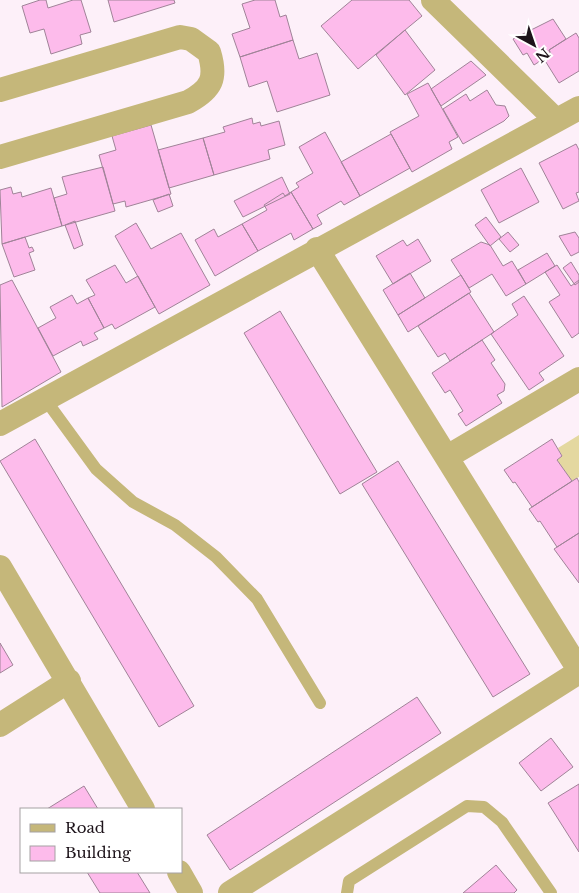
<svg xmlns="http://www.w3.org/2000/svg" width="579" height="893" font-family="'Libre Baskerville',serif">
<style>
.green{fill:#e4d8a0}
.building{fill:#fdbbeb;stroke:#a08398}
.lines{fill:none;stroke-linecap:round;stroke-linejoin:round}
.service{stroke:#c5b77a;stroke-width:12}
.minor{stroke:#c5b77a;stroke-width:24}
</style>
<rect width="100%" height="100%" fill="#fdf0f9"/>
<path class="green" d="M579 435V477L572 481 557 460 562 456 558 448Z"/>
<path class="building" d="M40 0H46L48 8 73 0H81L91 32 80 35 82 44 51 54 44 29 30 33 22 6Z
M108 0H174L175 3 114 22Z
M255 0H275L280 17 286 15 293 40 240 57 232 34 250 28 242 4Z
M352 0H409L422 16 358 69 321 26Z
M553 19 566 39 549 50 551 54 534 65 527 53 523 55 513 39Z
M405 30 435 70 405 95 376 55Z
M576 33 579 38V71L559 83 544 59 551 54 549 50Z
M293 40 299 59 317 53 330 95 277 112 267 81 249 87 240 57Z
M471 61 486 75 441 106 431 89Z
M428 83 458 137 449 142 452 149 412 172 390 132 419 116 407 94Z
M487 90 496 105 505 106 509 116 504 121 463 144 443 109 466 94 470 101Z
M252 118 253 124 260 122 261 126 279 121 285 145 268 150 270 159 214 175 203 138 225 132 223 127Z
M151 125 171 194 126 207 125 201 113 204 99 155 116 150 112 136Z
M325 132 360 196 344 205 341 201 317 215 322 224 313 229 291 192 299 187 296 183 313 173 299 147Z
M391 134 410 168 360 196 341 162Z
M203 138 214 175 169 188 158 150Z
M576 144 579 150V192L576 193 579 201 563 209 539 163Z
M103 167 115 211 62 226 54 198 67 194 62 177Z
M521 168 539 202 499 223 481 190Z
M282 177 290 194 243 217 234 201Z
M11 187 13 194 21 192 22 197 51 188 62 226 2 244 0 190Z
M291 192 313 229 294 240 291 233 258 251 242 224 267 210 264 205 283 193 285 196Z
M169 194 173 206 158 212 153 200Z
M486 217 501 237 490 246 475 225Z
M75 221 83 245 74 249 65 225Z
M136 223 151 249 181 233 210 285 159 314 115 236Z
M242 224 258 251 215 276 195 240 214 229 218 237Z
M508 232 519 245 510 252 499 239Z
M575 232 579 238V252L571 256 559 236Z
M25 237 29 248 32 247 34 251 29 253 35 270 14 277 2 244Z
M418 239 431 261 393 284 376 256 403 240 407 246Z
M481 242 490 245 503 266 512 261 526 284 506 296 492 274 469 288 451 260Z
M547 253 555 266 526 284 518 270Z
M571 262 579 275V282L575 285 563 268Z
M115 265 126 283 138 276 155 307 115 329 112 324 104 328 88 298 95 295 86 280Z
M557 265 571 286 579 280V333L572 338 549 302 560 295 545 272Z
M410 273 425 298 398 315 383 290Z
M461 275 471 292 408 332 398 315Z
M12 280 61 372 2 407 0 285Z
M469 293 494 332 450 361 445 353 438 357 418 326Z
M72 295 77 304 88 298 104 328 94 333 98 339 83 346 81 341 53 356 38 328 56 318 50 307Z
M524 296 564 356 539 373 544 380 529 390 491 334 518 315 512 304Z
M280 311 377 472 340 494 244 333Z
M482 340 495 360 491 363 505 384 504 391 497 395 502 403 466 426 458 414 463 411 450 390 445 393 432 373Z
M35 439 194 706 159 727 0 461Z
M552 439 562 456 557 460 572 481 532 507 515 482 513 483 504 470Z
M398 461 530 674 493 697 362 484Z
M577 478 579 482V533L557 547 540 521 538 522 529 509Z
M579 533V583L554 549Z
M0 643 13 665 0 673Z
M417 697 441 733 230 870 207 835Z
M551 738 573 767 541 791 519 763Z
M579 784V852L548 803Z
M84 786 98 809H47Z
M496 865 517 890 514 893H463Z
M87 872H137L150 893H100Z"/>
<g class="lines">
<path class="service" d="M45 399 96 469 133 502 175 525 216 557 257 599 320 703
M347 893 349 881 467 806 484 807 502 822 551 893"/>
<path class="minor" d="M433 0 556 120
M0 90 180 37 191 39 209 52C217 78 212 89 188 102L0 157
M317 249 579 670
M0 424 579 108
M447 457 579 379
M0 567 143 809
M0 725 69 681
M179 872 191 893
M230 893 579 672"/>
</g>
<rect x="20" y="808" width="162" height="65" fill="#ffffff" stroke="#a5a1a3"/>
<rect x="30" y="824" width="25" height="8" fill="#c5b77a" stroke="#a5a1a3"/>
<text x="65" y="833" font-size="15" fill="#1d131a">Road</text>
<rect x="30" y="846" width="25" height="15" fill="#fdbbeb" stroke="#a5a1a3"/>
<text x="65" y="858" font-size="15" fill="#1d131a">Building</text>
<g transform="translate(534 45) rotate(140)" stroke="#ffffff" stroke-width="4" paint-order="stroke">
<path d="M0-4L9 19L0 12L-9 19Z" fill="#1d131a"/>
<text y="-8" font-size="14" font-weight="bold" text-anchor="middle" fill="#1d131a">N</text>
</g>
</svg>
